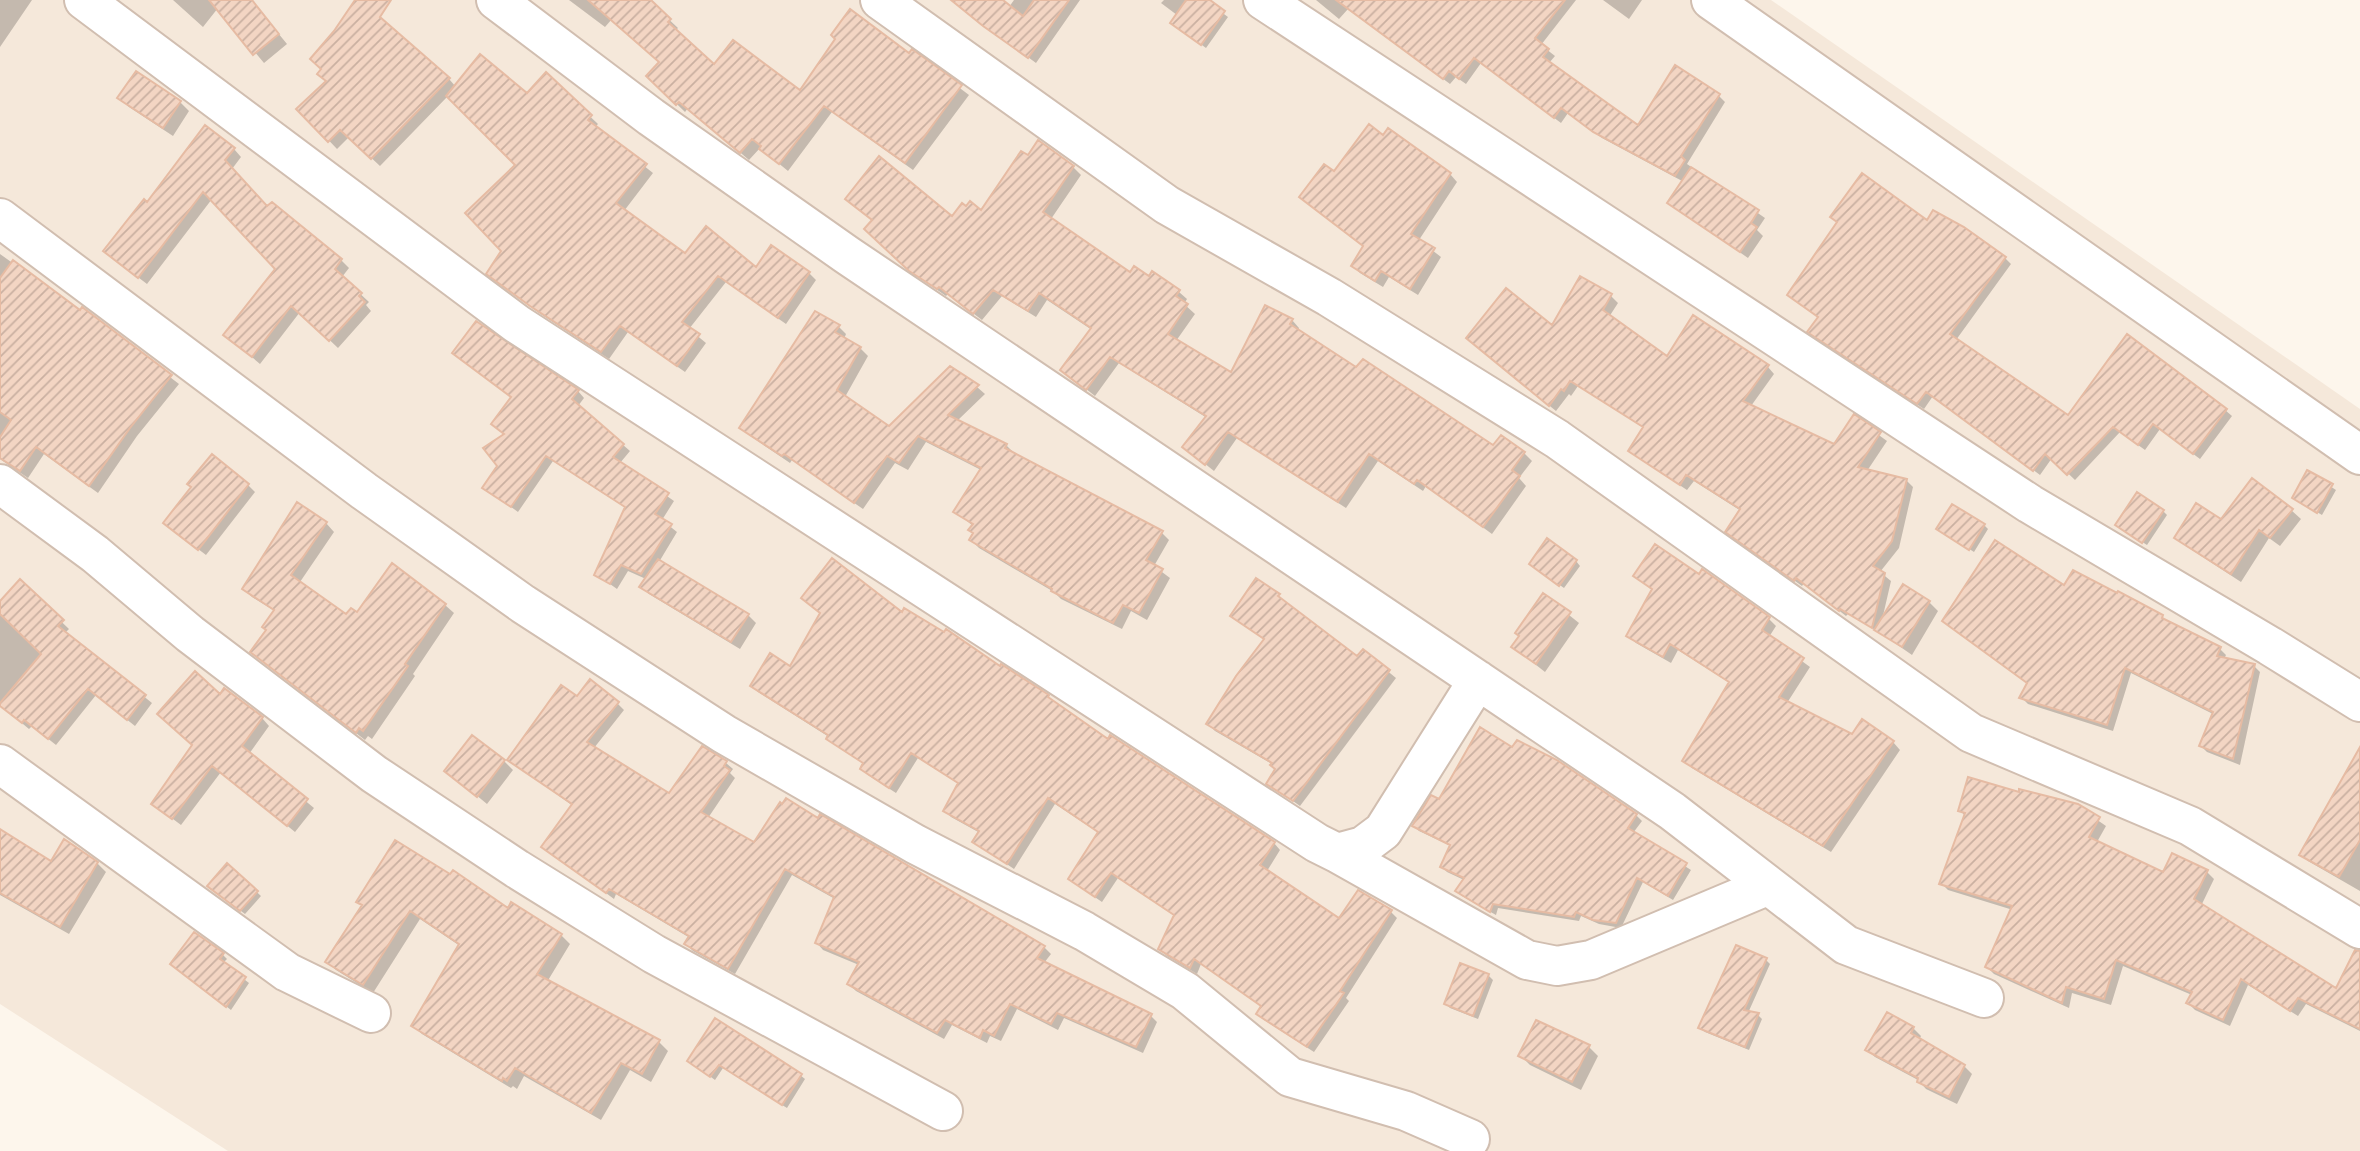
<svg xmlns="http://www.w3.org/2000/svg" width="2360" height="1151" font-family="Mulish,sans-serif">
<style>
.residential{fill:#f5e8da}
.shadow{fill:#0003}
.building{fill:url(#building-hatch);stroke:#e6bba3;stroke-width:2}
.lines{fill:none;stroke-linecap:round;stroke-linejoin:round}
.minor-casing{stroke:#d1beb0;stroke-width:42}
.minor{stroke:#fff;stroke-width:38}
</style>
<defs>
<pattern id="building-hatch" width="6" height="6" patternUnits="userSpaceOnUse" patternTransform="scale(1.75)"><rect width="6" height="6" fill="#f3d5c3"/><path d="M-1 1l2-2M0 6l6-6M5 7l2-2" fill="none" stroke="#cab0a1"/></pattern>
</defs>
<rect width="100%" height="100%" fill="#fdf6ec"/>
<path class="residential" d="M0 0H1771L2360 409V1151H228L0 1004Z"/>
<path class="shadow" d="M0 0H32L0 47Z
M173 0H251L287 44 264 63 218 8 203 27Z
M569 0H648L678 28 675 31 714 66 800 92 910 55 912 52 969 95 913 170 832 112 788 171 760 148 749 160 688 108 685 112 648 76 660 62 612 19 605 27Z
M956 0H1001L1009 7 1014 0H1080L1036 63 962 8Z
M1164 0H1205L1228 17 1206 48 1176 26 1177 15 1161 3Z
M1316 0H1404L1348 9 1339 19Z
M1464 0H1576L1541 45 1555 56 1549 63 1638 128 1719 96 1725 102 1687 164 1765 218 1757 230 1763 236 1748 258 1669 203 1684 182 1602 138 1568 113 1561 123 1481 63 1466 84 1456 77 1450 84 1422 63Z
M1603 0H1642L1629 19Z
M546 75 598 124 595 127 653 173 624 211 686 255 757 269 809 273 816 280 786 324 726 282 689 329 706 343 685 372 628 332 609 359 539 313 496 281 522 169 448 96 380 166 349 137 337 149 299 109 449 79 456 87 527 95Z
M120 98 180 102 189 111 173 136 129 107Z
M1383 137 1450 174 1457 182 1419 240 1441 257 1418 295 1389 277 1383 287 1360 273 1353 266 1365 247 1309 204 1334 174Z
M234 149 241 157 232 169 267 208 341 260 349 268 342 277 369 302 366 305 371 311 338 348 300 312 260 364 226 335 277 269 212 199 147 284 114 259 148 204Z
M1029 158 1073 167 1081 175 1051 219 1130 274 1149 278 1152 274 1179 292 1187 299 1184 304 1195 314 1176 341 1232 374 1292 320 1299 328 1298 331 1357 370 1493 448 1501 437 1524 453 1532 461 1519 478 1526 486 1492 534 1426 486 1423 491 1378 461 1346 508 1237 438 1214 471 1184 447 1207 418 1119 363 1095 396 1062 370 1092 330 1047 300 1036 317 1002 296 982 320 948 294 946 296 920 278 874 237 873 221 856 207 953 218 982 212Z
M1928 223 2005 258 2011 264 1956 340 2068 417 2225 410 2232 416 2200 459 2160 429 2145 450 2120 432 2075 480 2052 458 2040 475 1933 396 1924 409 1816 337Z
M0 254 81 312 83 310 179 384 137 436 98 493 44 454 28 478 0 459Z
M1581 278 1611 296 1618 303 1609 317 1667 359 1768 367 1774 374 1751 406 1835 446 1854 417 1887 441 1867 471 1906 480 1913 487 1899 548 1880 572 1891 581 1882 620 1929 602 1938 611 1912 655 1879 632 1848 614 1846 616 1804 583 1802 586 1735 538 1741 511 1694 481 1687 490 1637 457 1630 451 1644 428 1578 386 1571 396 1569 394 1556 411 1475 345 1552 328Z
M838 326 846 334 844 339 860 348 868 356 845 397 889 428 977 387 985 394 957 421 1006 445 1014 453 1161 532 1169 540 1154 566 1170 578 1147 620 1131 611 1122 629 1061 599 1054 592 979 548 971 540 975 534 973 526 956 512 981 470 926 442 908 470 895 463 863 509 792 460 790 463 749 435 741 428Z
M578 391 584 398 578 406 630 451 620 463 674 501 662 520 677 532 659 562 748 615 756 623 740 649 649 594 641 587 646 579 628 571 617 589 596 574 626 508 553 461 518 512 484 487Z
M2308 472 2336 490 2322 515 2298 501Z
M248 485 255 492 206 555 173 530Z
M2291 510 2301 519 2280 546 2269 538 2241 582 2186 546 2176 537 2222 521Z
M2163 511 2167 515 2147 545 2122 529Z
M326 523 334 532 300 582 347 617 445 605 454 613 413 674 415 676 372 739 368 736 365 740 252 652 268 630 275 611 252 597 244 589Z
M1984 525 1988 529 1974 552 1938 529Z
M1576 561 1580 566 1564 588 1535 568Z
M1635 576 1769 619 1776 626 1769 637 1810 667 1787 703 1852 737 1893 742 1900 750 1831 852 1692 768 1684 761 1730 683 1678 650 1671 663 1636 643 1628 636 1653 591Z
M1256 580 1278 596 1357 659 1363 651 1396 678 1300 806 1268 783 1277 770 1272 764 1215 731 1208 724 1265 640 1233 616Z
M20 582 69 629 65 633 152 703 135 726 96 695 56 745 32 726 29 729 0 705V601Z
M2065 587 2162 617 2169 624 2220 649 2226 655 2224 659 2254 666 2260 672 2240 765 2207 752 2201 746 2213 714 2131 673 2113 731 2028 704 2021 697Z
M1544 595 1579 623 1545 672 1513 647Z
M903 615 1000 669 1002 667 1048 697 1108 742 1274 843 1280 850 1267 871 1340 920 1391 912 1397 918 1346 998 1349 1001 1314 1052 1264 1020 1258 1014 1263 1007 1201 964 1197 974 1167 956 1160 949 1176 916 1118 878 1102 902 1077 885 1070 879 1099 833 1055 804 1014 869 974 842 980 833 951 817 945 810 959 784 918 758 896 793 868 775 862 769 865 764 835 745 828 739 829 737 758 692 752 686Z
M220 696 262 718 269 726 249 754 314 808 295 832 221 772 181 825 153 804 194 746Z
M577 698 617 703 624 710 594 748 670 795 702 748 726 763 733 769 730 773 735 778 708 818 755 845 819 820 911 868 1044 947 1051 954 1044 963 1150 1015 1157 1022 1143 1053 1064 1018 1058 1030 1017 1009 1001 1041 990 1036 987 1043 952 1025 944 1039 856 991 849 984 859 965 823 950 817 943 835 899 792 875 735 974 693 951 686 944 690 938 616 894 614 899 544 847 573 806 509 760Z
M1512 749 1556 761 1636 815 1642 821 1633 833 1691 870 1673 900 1643 882 1621 928 1599 924 1581 916 1579 921 1498 908 1496 915 1462 896 1457 891 1464 880 1447 872 1442 867 1451 846 1419 831 1414 826 1439 801Z
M2360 749V891L2308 861 2301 855Z
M504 761 513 770 487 804 447 771Z
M2020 794 2077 806 2106 826 2097 842 2164 875 2207 872 2214 879 2201 906 2337 991 2356 951H2360V1031L2306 1004 2298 1016 2248 985 2230 1026 2195 1010 2188 1003 2192 995 2123 966 2111 1005 2072 993 2069 1008 1994 974 1987 967 2013 910 1948 890 1941 883 1965 816 1960 810Z
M0 831 52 863H97L106 872 69 934 0 895Z
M227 865 261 896 245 914 213 890Z
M364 906 508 910 561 935 570 944 547 982 659 1042 668 1051 651 1082 630 1070 601 1120 524 1076 517 1089 513 1086 511 1088 422 1034 413 1025 460 946 420 919 373 993 336 970 327 962Z
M223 955 227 959 223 963 249 983 231 1010 177 968Z
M1766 960 1770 964 1748 1013 1758 1015 1762 1019 1749 1050 1705 1032 1700 1028Z
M1488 975 1493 980 1478 1019 1450 1008 1446 1004Z
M1913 1028 1921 1036 1919 1040 1964 1066 1972 1074 1957 1104 1926 1089 1918 1080 1875 1057 1867 1050Z
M1589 1047 1598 1056 1581 1090 1530 1065 1521 1056Z
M689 1061 800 1075 805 1079 787 1108 723 1068 715 1080Z"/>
<path class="building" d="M209 0H252L279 34 253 55Z
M355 0H391L380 17 450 78 371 159 340 130 328 142 296 109 326 81 317 74 321 69 310 59 334 31Z
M588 0H651L671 19 668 22 714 64 733 40 800 90 835 39 831 35 850 9 909 53 912 49 962 85 905 163 824 106 779 164 759 149 761 146 752 139 740 153 679 102 676 105 646 76 659 62Z
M951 0H1003L1023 16 1034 0H1069L1028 58 983 26Z
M1186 0H1210L1225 11 1201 45 1170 23Z
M1336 0H1565L1535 38 1549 49 1543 57 1638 125 1675 65 1720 94 1681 156 1685 160 1675 176 1593 132 1561 108 1554 118 1474 58 1459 79 1449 71 1443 79Z
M480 54 527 93 546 72 592 115 588 120 647 164 616 203 685 253 706 226 756 267 771 245 810 272 778 318 718 276 682 322 700 334 677 366 620 326 601 352 530 306 486 274 501 251 465 213 515 165 446 96Z
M136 71 181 101 163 128 117 98Z
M1369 124 1383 135 1388 128 1451 173 1411 234 1435 248 1410 289 1381 271 1375 281 1351 266 1363 246 1299 197 1324 164 1334 171Z
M205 125 235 148 225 160 267 206 272 202 342 259 335 269 362 293 359 296 365 302 329 341 291 306 252 357 223 335 275 269 203 192 138 278 103 251 144 199 147 202Z
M1038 140 1074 166 1043 212 1130 272 1134 266 1149 276 1152 271 1180 290 1176 296 1188 304 1168 334 1231 372 1265 305 1293 319 1290 324 1356 367 1363 359 1493 445 1501 435 1525 452 1512 470 1520 476 1483 527 1417 480 1414 484 1369 454 1338 502 1228 432 1205 465 1182 447 1206 416 1110 357 1086 390 1060 370 1091 328 1039 293 1028 311 993 290 973 314 939 287 937 289 909 271 864 229 872 220 845 199 879 156 952 216 962 203 966 206 970 201 981 210 1021 151 1028 155Z
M1691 167 1759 210 1751 223 1757 227 1740 252 1667 203Z
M1862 173 1927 220 1933 210 1964 227 2006 257 1950 334 2068 415 2127 334 2227 409 2193 454 2153 424 2138 445 2113 427 2067 475 2045 454 2033 471 1926 392 1917 404 1807 332 1818 317 1787 295 1837 222 1830 217Z
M13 260 80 310 82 307 172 375 130 428 89 486 36 447 20 471 0 458V437L11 420 0 412V278Z
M1580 276 1612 294 1603 310 1667 356 1693 315 1769 365 1743 401 1834 444 1854 414 1881 432 1858 467 1907 479 1892 541 1873 566 1885 573 1872 628 1840 609 1839 611 1796 578 1794 581 1725 532 1740 509 1686 475 1680 485 1628 451 1643 427 1570 381 1564 391 1561 389 1549 406 1466 338 1506 288 1552 325Z
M815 311 840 325 835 332 861 347 837 390 889 426 950 366 979 385 948 415 1007 444 1005 448 1163 531 1146 560 1163 569 1139 613 1123 605 1113 623 1051 591 1052 589 969 540 973 533 968 530 973 524 953 512 981 468 918 436 899 463 887 456 854 503 784 454 782 456 739 428Z
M476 321 579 390 572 399 624 444 613 457 669 493 655 514 672 524 641 574 621 565 610 584 594 575 625 507 546 456 511 507 482 488 497 466 483 448 504 434 491 424 511 397 452 353Z
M212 454 249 484 198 550 163 523 191 487 187 484Z
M2307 470 2333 484 2317 513 2292 498Z
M2252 478 2293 509 2270 538 2259 530 2231 574 2174 538 2196 503 2221 519Z
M2137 492 2164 510 2142 543 2115 525Z
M297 502 327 522 291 575 346 614 351 608 357 612 392 563 446 604 405 664 408 666 363 731 359 728 356 733 250 652 266 630 262 627 274 610 242 589Z
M1952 504 1985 524 1969 550 1936 529Z
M1547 538 1577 560 1559 586 1529 564Z
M1995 540 2064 585 2073 570 2117 593 2118 591 2163 615 2162 618 2221 647 2217 656 2255 664 2233 759 2199 746 2213 712 2125 668 2107 725 2019 698 2027 683 1942 621Z
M1655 544 1699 574 1702 569 1770 617 1762 630 1804 658 1779 697 1852 734 1862 719 1894 741 1823 846 1682 761 1729 682 1670 644 1663 657 1626 636 1652 589 1633 576Z
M832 558 902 612 904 608 944 632 946 629 1000 666 1001 664 1049 695 1048 697 1108 739 1110 735 1275 842 1260 865 1339 918 1358 890 1392 910 1340 991 1344 993 1307 1047 1256 1014 1261 1006 1194 959 1190 968 1158 949 1174 915 1111 873 1095 897 1068 879 1098 832 1048 798 1007 864 972 842 979 831 943 811 958 783 911 753 889 788 860 769 863 763 826 739 828 735 750 686 770 653 790 666 820 613 801 598Z
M658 559 749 614 731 642 639 587Z
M1256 578 1280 594 1278 596 1357 656 1363 649 1390 670 1293 801 1266 784 1275 769 1270 765 1272 763 1206 724 1236 676 1264 639 1230 616Z
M20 579 64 620 58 626 146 695 127 720 88 689 48 739 24 720 22 723 0 706V703L41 654 0 614V601Z
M1903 584 1930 601 1902 647 1874 630Z
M1543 593 1571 612 1536 664 1511 647 1519 636 1515 633Z
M195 671 220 694 224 688 263 717 242 746 308 799 287 826 212 766 172 819 151 804 192 745 157 714Z
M590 679 619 702 587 742 669 793 702 746 727 761 724 766 730 770 701 812 754 842 780 802 782 804 786 798 818 818 820 814 1045 946 1037 958 1152 1014 1136 1047 1057 1013 1051 1024 1010 1004 994 1036 983 1030 980 1038 945 1020 937 1033 847 984 859 962 815 943 834 897 785 869 728 969 684 944 689 936 609 889 606 893 541 847 572 804 507 760 561 685 577 696Z
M1480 727 1512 747 1517 740 1557 760 1637 814 1628 828 1687 863 1668 896 1637 878 1616 923 1593 920 1576 912 1574 917 1493 904 1490 912 1455 891 1464 878 1440 867 1450 845 1412 826 1431 795 1439 799Z
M472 735 505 760 477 797 444 771Z
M2360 747V840L2339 877 2299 855Z
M1968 777 2019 792V789L2078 804 2100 817 2089 837 2163 872 2172 853 2208 870 2194 899 2336 988 2355 950 2360 951V1029L2298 998 2290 1011 2241 979 2223 1020 2186 1003 2192 992 2116 960 2104 999 2066 987 2062 1003 1985 967 2012 906 1939 884 1965 813 1958 811Z
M0 829 51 861 64 839 98 862 60 927 0 893Z
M395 840 450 874 453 870 508 908 511 902 562 934 537 974 660 1040 642 1074 621 1063 591 1113 515 1068 507 1081 503 1078 502 1081 411 1026 459 944 410 911 363 985 325 962 362 905 356 902Z
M227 863 258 891 240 911 207 886Z
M194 932 224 953 220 959 246 977 226 1007 170 964Z
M1736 945 1767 958 1744 1010 1759 1013 1745 1047 1698 1028Z
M1460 963 1489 974 1473 1016 1444 1004Z
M1887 1012 1914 1027 1911 1033 1965 1065 1949 1097 1917 1082 1918 1078 1865 1050Z
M715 1018 802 1074 782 1105 719 1065 710 1077 687 1061Z
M1536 1020 1590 1045 1572 1082 1518 1056Z"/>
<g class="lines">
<g class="minor-casing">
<path id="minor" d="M84 0 517 324 1317 843 1337 853 1363 846 1383 831 1478 680
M496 0 651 117 847 255 1672 811 1846 945 1984 998
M880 0 1167 205 1329 297 1557 439 1971 733 2190 826 2360 929
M1263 0 2030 504 2270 646 2360 702
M1711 0 2360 455
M0 218 364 491 523 604 724 734 915 844 1084 931 1185 991 1290 1077 1406 1111 1470 1139
M0 484 95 554 190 634 374 774 517 869 654 954 943 1111
M0 764 287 972 371 1013
M1337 853 1527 960 1557 966 1591 960 1767 886"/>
</g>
<use href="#minor" class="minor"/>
</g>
</svg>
